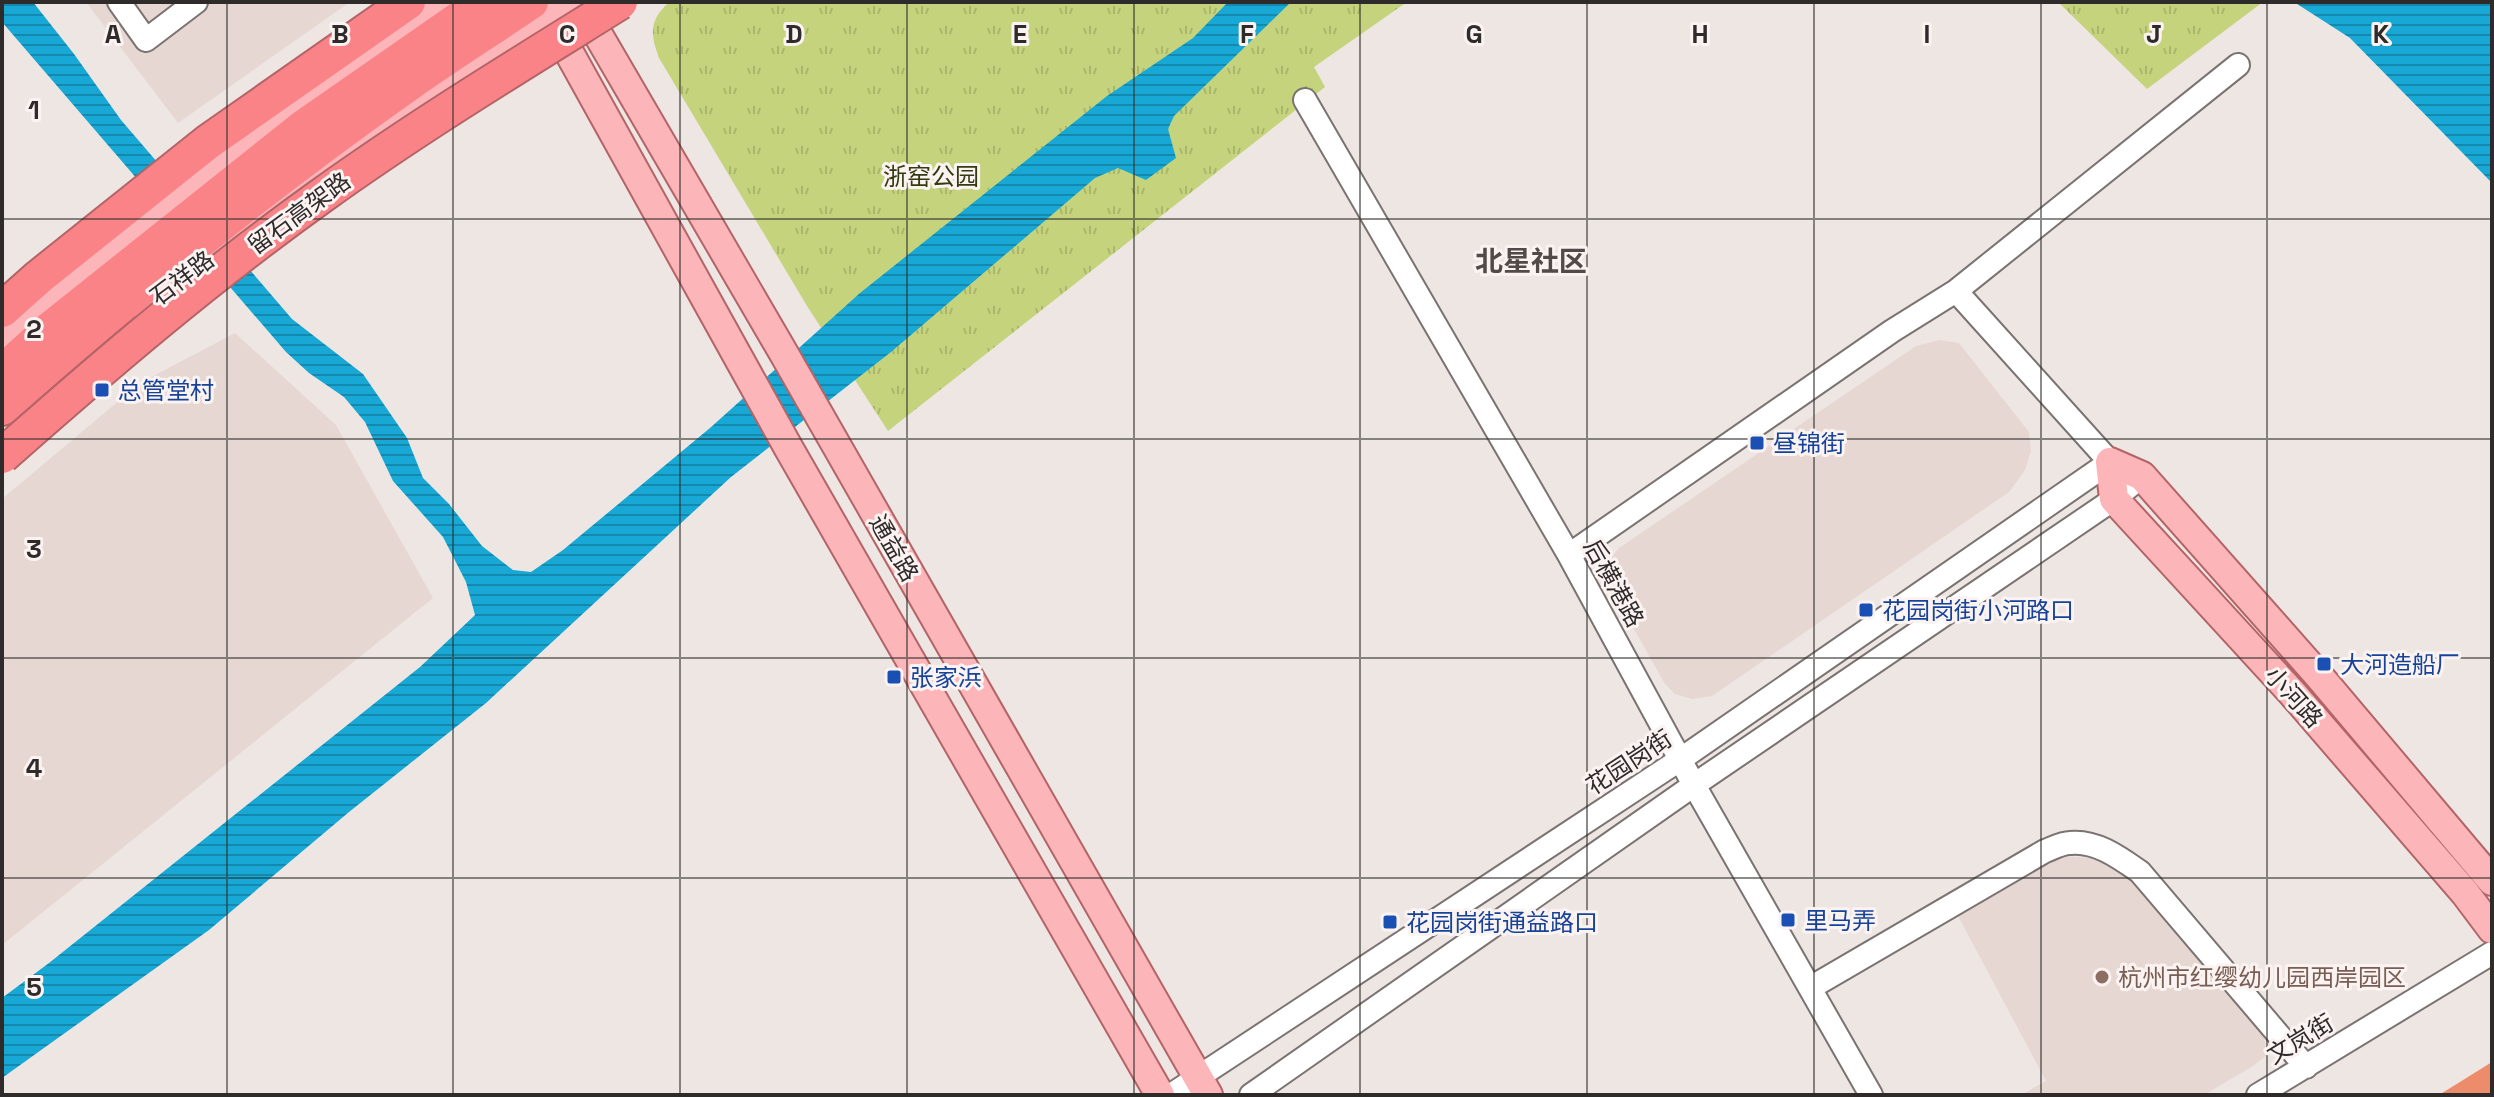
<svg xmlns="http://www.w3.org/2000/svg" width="2494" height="1097" font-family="'Space Grotesk','Noto Sans SC',sans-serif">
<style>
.built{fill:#e7d7d3}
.park{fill:url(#park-tufts)}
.water{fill:url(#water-rules)}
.building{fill:#ed8c6a}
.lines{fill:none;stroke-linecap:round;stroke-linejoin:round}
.minor-casing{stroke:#7a7371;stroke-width:26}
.major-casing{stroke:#b36467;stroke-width:32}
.highway-casing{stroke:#b36467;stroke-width:38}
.minor{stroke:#fff;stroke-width:22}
.major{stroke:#fcb5b8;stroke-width:28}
.highway{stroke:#fa8388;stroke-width:34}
.highway-bridge-casing{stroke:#b36467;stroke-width:38;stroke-linecap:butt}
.highway-bridge{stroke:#fa8388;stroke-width:34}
.grid{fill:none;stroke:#2e2b2a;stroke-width:2;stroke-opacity:0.55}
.transit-dot{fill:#1a4fb4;stroke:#fbf3f1;stroke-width:3}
.education-dot{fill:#8d6e63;stroke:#fbf3f1;stroke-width:3}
.labels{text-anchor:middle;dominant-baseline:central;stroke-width:6;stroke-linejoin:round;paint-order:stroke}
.park-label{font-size:24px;fill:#353b10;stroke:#fbf3f1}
.street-label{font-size:24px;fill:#2e2b2a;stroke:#fbf3f1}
.transit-label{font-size:24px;fill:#164399;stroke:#fbf3f1;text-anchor:start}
.education-label{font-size:24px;fill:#785e54;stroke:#fbf3f1;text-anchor:start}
.quarter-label{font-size:28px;font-weight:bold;fill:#514a48;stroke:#fbf3f1}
.grid-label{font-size:26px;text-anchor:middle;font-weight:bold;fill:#2e2b2a;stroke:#fbf3f1;stroke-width:6;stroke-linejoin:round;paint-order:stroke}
</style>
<defs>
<pattern id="park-tufts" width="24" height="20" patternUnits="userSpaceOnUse" patternTransform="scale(2)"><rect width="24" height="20" fill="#c5d47c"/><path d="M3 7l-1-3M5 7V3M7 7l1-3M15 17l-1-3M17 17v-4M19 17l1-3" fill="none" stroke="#aab66b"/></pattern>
<pattern id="water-rules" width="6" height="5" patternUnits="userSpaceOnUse" patternTransform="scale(2)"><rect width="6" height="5" fill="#17a8d5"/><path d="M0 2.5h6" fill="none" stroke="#1589ad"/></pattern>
</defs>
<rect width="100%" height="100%" fill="#eee6e3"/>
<path class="built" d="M86 2H350L178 123Z
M235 333 336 425 433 598 2 945V499L140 383Z
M1940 340 1959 343 2029 432 2031 451 2025 470 2009 492 1712 696 1692 699 1675 694 1665 684 1607 581 1605 570 1608 562 1619 548 1916 346Z
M2060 856 2090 858 2121 869 2264 1037 2267 1055 2253 1066 2204 1095H2021L2046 1081 1958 916Z"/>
<path class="park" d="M669 2H1407L1314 67 1325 87 888 431 807 306 659 58C650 33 649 21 669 2Z
M2058 2H2263L2147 89Z"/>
<path class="water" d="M2 2H33L74 54 121 120 292 319 363 374 407 438 423 478 449 504 482 546 513 570 531 572 563 550 710 428 860 293 1107 96 1193 38 1228 2H1291L1174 116 1168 129 1176 158 1146 180 1118 168 1095 178 891 352 731 477 486 703 349 812 209 930 2 1078V998L49 963 420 667 475 615 466 582 443 537 393 481 365 422 344 397 309 373 286 352 2 22Z
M2294 2H2492V183L2350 38Z"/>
<path class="building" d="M2492 1062V1095H2439Z"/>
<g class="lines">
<g class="minor-casing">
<path id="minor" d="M119 2 146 40 196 2
M1305 100 1569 555 1694 785 1871 1095
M1569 555 1892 331 1956 291 2238 65
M1810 988 2045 851C2053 848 2062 843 2070 843 2096 840 2120 858 2140 872L2306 1067
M1171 1095 1681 759 2110 462 1956 291
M1251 1095 1694 785 2114 499 2142 476
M2258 1095 2492 953"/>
</g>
<g class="major-casing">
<path id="major" d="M541 2 788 447 1160 1095
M579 2 783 352 1208 1095
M145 306 368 138 562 5
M2 340C139 216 292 108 443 2
M2110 462 2114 499 2293 694 2465 893 2492 929
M2110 462 2142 476 2319 676 2492 881"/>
</g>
<g class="highway-casing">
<path id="highway" d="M2 310 39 277 208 142 408 2
M2 372 51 328 302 128 483 2
M2 408C132 293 268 183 410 83 450 55 491 29 531 2"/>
</g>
<use href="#minor" class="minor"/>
<use href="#major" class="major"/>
<use href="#highway" class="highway"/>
<g class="highway-bridge-casing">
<path id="highway-bridge" d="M2 456C105 365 209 276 321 196 417 127 519 65 620 2"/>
</g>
<use href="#highway-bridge" class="highway-bridge"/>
</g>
<path class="grid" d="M227 2V1095M453 2V1095M680 2V1095M907 2V1095M1134 2V1095M1360 2V1095M1587 2V1095M1814 2V1095M2041 2V1095M2267 2V1095M2 219H2492M2 439H2492M2 658H2492M2 878H2492"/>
<g class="transit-dot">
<rect x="94" y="382" width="16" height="16" rx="4"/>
<rect x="1749" y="435" width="16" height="16" rx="4"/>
<rect x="1858" y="602" width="16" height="16" rx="4"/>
<rect x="2316" y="656" width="16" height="16" rx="4"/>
<rect x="886" y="669" width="16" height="16" rx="4"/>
<rect x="1780" y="912" width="16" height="16" rx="4"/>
<rect x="1382" y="914" width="16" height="16" rx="4"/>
</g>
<circle class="education-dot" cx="2102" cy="977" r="8"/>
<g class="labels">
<g class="park-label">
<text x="931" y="176">浙窑公园</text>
</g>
<g class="street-label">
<text transform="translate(299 213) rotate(-36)">留石高架路</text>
<text transform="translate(182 278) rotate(-37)">石祥路</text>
<text transform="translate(894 548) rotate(60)">通益路</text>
<text transform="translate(1614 583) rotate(61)">后横港路</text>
<text transform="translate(2294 697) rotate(48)">小河路</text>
<text transform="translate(1629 762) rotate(-33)">花园岗街</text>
<text transform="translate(2300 1039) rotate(-31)">文岚街</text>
</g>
<g class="transit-label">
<text x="118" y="390">总管堂村</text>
<text x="1773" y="443">昼锦街</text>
<text x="1882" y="610">花园岗街小河路口</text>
<text x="2340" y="664">大河造船厂</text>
<text x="910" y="677">张家浜</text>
<text x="1804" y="920">里马弄</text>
<text x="1406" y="922">花园岗街通益路口</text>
</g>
<g class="education-label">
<text x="2118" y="977">杭州市红缨幼儿园西岸园区</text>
</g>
<g class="quarter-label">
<text x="1531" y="261">北星社区</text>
</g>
</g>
<g class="grid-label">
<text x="113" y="43">A</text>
<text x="340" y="43">B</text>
<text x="567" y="43">C</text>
<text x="794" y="43">D</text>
<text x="1020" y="43">E</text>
<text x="1247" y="43">F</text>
<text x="1474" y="43">G</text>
<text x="1700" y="43">H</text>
<text x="1927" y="43">I</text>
<text x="2154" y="43">J</text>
<text x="2381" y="43">K</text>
<text x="34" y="119">1</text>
<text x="34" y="338">2</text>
<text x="34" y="558">3</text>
<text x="34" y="777">4</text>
<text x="34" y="996">5</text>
</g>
<rect width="2494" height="1097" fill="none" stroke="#2e2b2a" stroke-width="8"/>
</svg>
